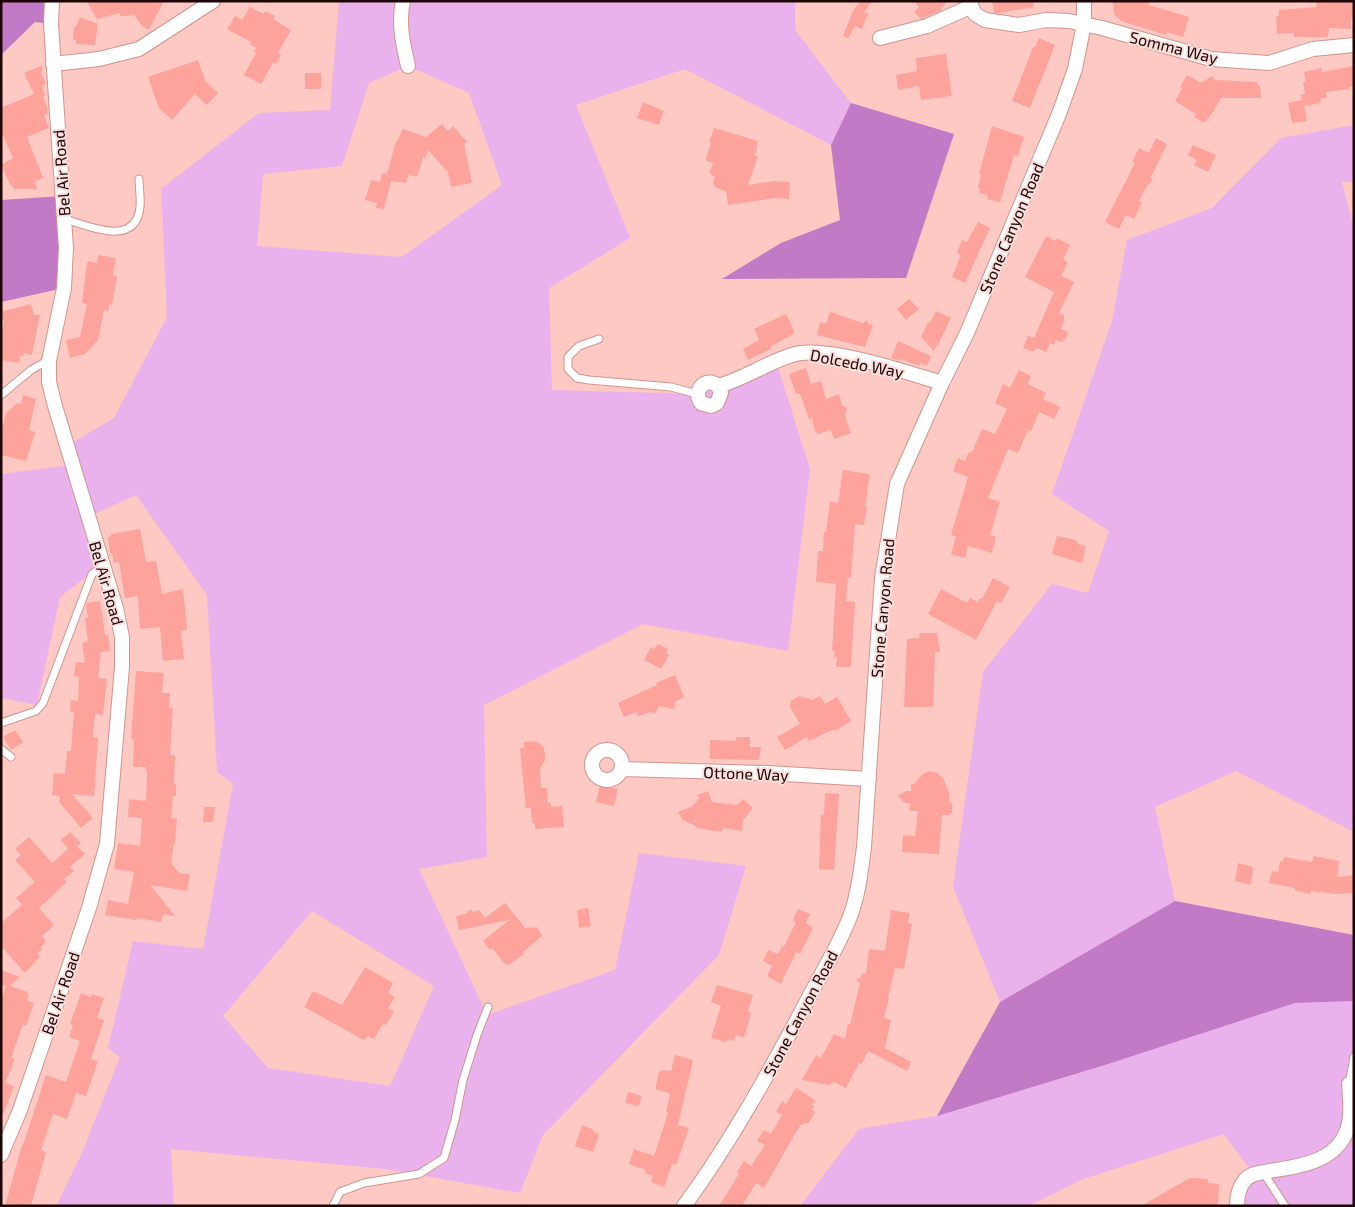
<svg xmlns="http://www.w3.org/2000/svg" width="1355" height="1207" font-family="'Exo 2',sans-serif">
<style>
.green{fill:#eab2ec;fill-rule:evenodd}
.forest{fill:#c279c6}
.building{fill:#fda39c}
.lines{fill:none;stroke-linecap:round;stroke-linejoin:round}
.lane-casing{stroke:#d2948e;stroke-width:9}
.street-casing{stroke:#d2948e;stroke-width:16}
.lane{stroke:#fff;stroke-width:7}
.street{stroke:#fff;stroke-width:14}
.labels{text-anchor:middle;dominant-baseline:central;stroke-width:4;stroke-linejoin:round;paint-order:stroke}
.street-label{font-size:16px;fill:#1c0706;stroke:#f8ddda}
</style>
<rect width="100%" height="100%" fill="#fec8c3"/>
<path class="green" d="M339 1H795V30L851 103 831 145 685 69 576 105 630 238 549 288 552 390 697 394 776 361 810 469 788 651 643 624 484 705 487 857 419 869 487 1015 615 970 639 853 746 866 719 955 543 1135 520 1193 386 1169 171 1149 174 1206H56L81 1155 120 1057 108 1048 133 941 203 949 233 784 217 772 207 595 136 495 88 517 103 564 60 597 37 705 1 698V474L72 465 67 446 114 418 167 317 161 189 259 113 330 110ZM408 66 469 93 502 185 402 257 257 246 263 174 342 166 369 83ZM312 911 434 986 390 1086 268 1068 223 1016Z
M1354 125V182H1342L1354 229V832L1236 771 1155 807 1175 901 1000 1002 953 887 983 672 1052 584 1088 593 1109 531 1052 494 1112 321 1127 240 1212 208 1281 138Z
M1354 1001V1206H1237L1253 1174 1224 1134 1083 1179 1029 1206H800L859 1129 937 1116 1105 1065 1295 1003Z"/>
<path class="forest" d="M1 1H52L51 24 35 22 1 55Z
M851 103 954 134 906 278 722 279 781 243 840 220 831 145Z
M63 196 64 288 1 302V200Z
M1175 901 1354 935V1001L1295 1003 1105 1065 937 1116 1000 1002Z"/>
<path class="building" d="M86 1H164L149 30 142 26 134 15 120 16V13L97 19Z
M860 1H872L864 13H868L862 29 855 26 848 38 843 36 853 11Z
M914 1H948L941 8 942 10 921 19 914 12 919 7Z
M992 1H1033L1034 7 999 13H994Z
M1113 1H1149V5L1189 17 1183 37 1167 32 1166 35 1121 21 1114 14Z
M1316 1H1354V19H1351V29L1329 28 1328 37H1294V33L1277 34 1276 17 1279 16V10L1317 7Z
M250 7 264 14 265 11 275 16 273 19 291 30 278 53 281 55 276 64 273 63 261 84 244 75 256 53 254 52 257 48 250 44 251 42 227 29 235 16 242 20Z
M80 17 98 24 95 45 76 44V40H73L74 27H76Z
M1039 38 1055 45 1030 108 1012 101 1033 47H1035Z
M946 54 952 96 921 100 919 86 898 90 896 75 917 71 916 58Z
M198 60 205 81 218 93 207 105 195 94 172 120 159 108 148 77Z
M43 65 41 73 46 84 42 86 45 96H43L48 110 47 111 48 114 44 115 49 128 27 137 43 178 34 182 37 189H14L12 185 11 186 1 165 13 158 1 131V108L34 94 24 73Z
M1354 66V86L1349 87 1350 89 1326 92 1327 98 1320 99 1321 103 1304 106 1307 121 1292 123 1288 103 1302 100 1301 95 1305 94 1303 82 1306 81 1304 72 1322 68V72Z
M305 73H321V89H305Z
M1187 75 1201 83 1212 76 1215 80 1257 82V85H1260L1261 98H1221L1213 112 1204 123 1194 117 1196 114 1175 101 1182 89 1180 87Z
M643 102 664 111 659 125 637 118Z
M442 124 448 131 453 126 467 142 464 144 472 183 451 187 448 172 428 150 425 158 423 157 417 177 409 174 406 183 391 181 384 209 376 208 377 203 365 200 371 180 380 182 382 173 387 174 395 145 403 129 426 137Z
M992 126 1024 137 1018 156 1014 155 1000 202 987 199 988 195 979 193 980 189 978 188 981 174H979Z
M714 128 758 141 755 156H758L748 185 774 181 790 182 789 199 775 198 728 205 726 191 716 188 713 183 715 177 709 173 713 163 707 161 706 158 711 143H709Z
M1156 138 1167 144 1151 177 1152 181 1147 186 1139 201 1142 202 1134 219 1126 215 1119 229 1105 222 1135 163 1132 162 1139 148 1149 153Z
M1193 145 1216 155 1208 172 1194 165 1197 160 1188 155Z
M978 222 990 228 965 283 952 277 961 255 957 253 962 240 967 242Z
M1046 236 1055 241 1057 238 1070 245 1063 259 1068 262 1061 276 1074 282 1059 313 1064 315V321L1061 329 1068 332 1066 338 1062 342 1056 340 1054 345 1050 343 1046 352 1036 348 1034 352 1023 348 1028 336 1034 338 1054 292 1025 277Z
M98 255 116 258 113 275 117 276 112 305 110 304 108 311 104 310 98 340 85 354 70 358 66 340 80 337 87 304 82 303 87 263 88 261 97 263Z
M909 299 919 309 906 320 897 309Z
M31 304 34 315H40L32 355 24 353 23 357 20 356 19 363 1 360V333L4 323 1 312Z
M936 311 951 318 938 345H937L934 351 921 337 929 321 930 323Z
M830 312 863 323 867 320 868 324 873 325 865 347 817 335 820 322 826 324Z
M786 314 795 333 770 347 771 349 748 360 743 349 759 340 754 329Z
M898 341 931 356 927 366 920 363 919 366 901 359 900 361 891 358Z
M806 368 811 384 821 381 826 399 839 394 842 405 847 408 845 416 851 433 834 439 831 430 818 434 815 431 812 418 809 419 800 394H797L795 391 789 374Z
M1019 370 1031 376 1028 384 1046 393 1043 399 1060 407 1054 419 1039 412 1031 431 1028 430 1018 453 1008 449 988 498 1000 502 990 535 996 537 992 553 968 546 965 558 951 554 956 537 951 535 968 477 953 471 958 458 965 461 969 452H972L982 429 995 434 1007 409 995 403 1003 384 1010 388Z
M23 395 36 399 29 430 35 432 26 461 1 455V433L6 413 17 403 21 404Z
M843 470 870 474 865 507H867L864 525 855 524 851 578H848L846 601 855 602 851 667H836L837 657H834L835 651H832L836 584 816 582 818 551H823L824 532H826L830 502 838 503Z
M140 529 146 562 156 561 162 594 183 589 187 630 181 631 184 659 163 661 160 627 140 629 138 596 125 598 119 562 114 563 112 553H110L108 537 111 536V534Z
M1057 536 1076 540 1078 544 1086 546 1082 563 1052 554Z
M993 578 1010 587 1001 603 997 601 976 640 928 614 941 589 967 603 970 598 978 602 980 598 982 599Z
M100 601 105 635H108L110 651 101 652 98 678 107 679 103 715 95 714 93 737 98 738 94 796 72 794 93 818 81 828 59 802 60 796 52 795 54 773 65 774 67 751H71L74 712H70L71 700 78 701 79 677 74 676 76 662 85 663 82 643 88 642 85 618H88L86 605 87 603Z
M920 633H937L940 652H935L933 707H904L907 639 919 638Z
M658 644 668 649 666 653 669 655 661 669 644 660 651 647 654 649Z
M136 671 164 673 162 693H170L169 708H173L170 755H175L174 784H176V796H173L171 818 177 819 175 843H174L171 863 179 873 190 874 187 891 150 885 175 916 163 914 161 922 137 918 136 920 105 915 108 900 128 904 134 872 114 869 118 843 140 846 142 818 128 817 129 799 146 801 147 771H146V767H133L134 739H131Z
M675 675 684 697 675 702 674 709 659 706 655 714 651 712 638 716 636 712 624 717 618 703 657 685 656 683Z
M799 696 812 700 820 696 825 704 837 697 851 721 835 731 834 729 809 741 807 737 785 750 777 737 800 724 790 707 791 701Z
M15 730 23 742 11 750 3 737Z
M736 737H750V747H761L759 760 710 759V740L736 741Z
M537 741 538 743H540L541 746H543L545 755V760L540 768 541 788H547L548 803H551V807L562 806 564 827 535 829V824L532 822 531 808H526L520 748H524V742Z
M930 771 937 773 943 778 949 792V803H952V813H950V815H942L939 854 902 852 903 835 915 836 918 811H909L910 803H905L898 796 906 791H911V784H914L923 774Z
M600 785 618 789 614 806 596 802Z
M708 791 712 802 737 805 743 799 753 808 743 820 742 831 723 828 722 832 696 828V826L683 820 678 812 693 806 699 798 697 795Z
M825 793 839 794 834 870 819 869 821 815H824Z
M204 807H215L213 822H203Z
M70 832 81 843 77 846 85 854 70 867 74 871 64 879 67 882 39 908 54 925 42 936 46 942 40 948 42 949 37 954 40 957 25 973 1 946V923L22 905 16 898 35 882 15 860 21 855 15 849 29 837 52 863 68 849 61 840Z
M1314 856 1339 861 1337 877 1354 875V893L1335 894 1311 891 1310 894 1295 890V888L1269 883 1272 871 1278 872 1280 862 1283 861 1284 857 1312 862Z
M1238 863 1253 867 1251 885 1235 881Z
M505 903 525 928 537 927 542 936 523 952 524 954 508 966 506 963 505 964 492 948 490 950 483 941 509 920 459 930 456 916 465 914 471 909 473 912 479 910 485 918Z
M588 908 591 926 579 928 577 910Z
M798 909 810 914 806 923 813 928 800 954 796 952 781 984 767 976 772 966 763 961 768 950 778 954 782 946 784 947 796 922 793 920Z
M891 910 910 913 908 923 912 924 904 969 895 968 888 998 889 999 884 1018 891 1020 885 1048 911 1062 907 1071 868 1051 862 1064 859 1063 846 1088 834 1082 829 1085 802 1080 816 1055 821 1058 834 1034 845 1039 848 1024 850 1025 860 983 856 980 861 977 862 973 866 974 869 949 885 951Z
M365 967 393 983 388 993 395 997 388 1008 394 1011 386 1025 383 1024 374 1039 368 1036 364 1040 304 1007 313 991 342 1005Z
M1 970 20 977 10 986 28 992 27 994 29 995 27 1000 34 1003 26 1026 23 1024 11 1058 15 1059 5 1083 14 1086 2 1117 1 1000 6 986 1 985Z
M717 985 753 995 748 1012 751 1013 744 1038 736 1035 734 1041 728 1039 727 1042 711 1038 721 1006 711 1002Z
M81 993 91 997 92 994 104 998 97 1018 104 1020 91 1059 98 1061 86 1096 76 1093 67 1119 53 1114 41 1150 46 1152 31 1206H5L22 1145H23L46 1075 66 1082 80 1041 69 1037 73 1025 70 1024Z
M675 1055 693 1060 678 1125 689 1128 676 1165 672 1164 664 1187 651 1182 653 1176 645 1173 646 1170 629 1164 634 1149 654 1156 668 1113 666 1112 670 1095 669 1093 655 1089 659 1072 660 1073 661 1070 671 1071Z
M796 1088 815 1100 812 1105 814 1106 812 1110 815 1112 808 1124 805 1122 803 1125 801 1124 764 1188 756 1183 742 1206H719L739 1174 737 1172 744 1161 751 1166 765 1145 757 1141 764 1130 771 1134 782 1115 776 1112 782 1101 786 1104Z
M628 1092 642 1096 639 1106 625 1103Z
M582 1125 594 1130 593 1132 599 1134 593 1152 575 1146Z
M1190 1178 1208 1179V1183L1219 1184 1218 1206H1141Z"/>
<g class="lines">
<g class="lane-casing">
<path id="lane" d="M65 219C88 226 136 248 140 207 141 198 139 188 139 179
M599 339 579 346 568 357V369L577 378 589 380 671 387 697 394
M1 395 31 370 49 360
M1 723 36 711 43 703 92 574 103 566
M1 749 11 757
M1349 1084 1354 1057
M1263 1172 1285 1206
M333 1206 340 1192 364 1183 419 1174 444 1158 455 1120 463 1080 477 1035 488 1007"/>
</g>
<g class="street-casing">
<path id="street" d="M403 1C398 23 403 44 408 66
M969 1 975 14 985 20 1019 25 1046 20 1069 21 1102 28 1211 59 1269 63 1313 49 1354 45
M880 38 927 26 970 7
M53 64 99 59 139 49 213 1
M718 386 721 393 717 403 711 406 701 403C692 390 706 376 718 386 744 379 766 363 792 355 824 344 909 373 942 383
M592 765a15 15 0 1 1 30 0a15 15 0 1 1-30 0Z
M622 769 768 773 869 779
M1 1155 20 1110 56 1005 89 908 107 844 122 667V637L116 608 55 406 49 382V361L64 288 66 248 51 24 52 1
M684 1206C731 1142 770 1071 807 1001 822 972 840 944 851 914 859 892 861 869 864 847L882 578 897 484 942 383 967 333 1059 114 1075 69 1084 24V1
M1237 1206C1237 1197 1239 1187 1245 1180 1251 1173 1260 1173 1269 1171 1298 1167 1336 1162 1347 1130 1352 1116 1350 1098 1349 1084"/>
</g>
<use href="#lane" class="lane"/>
<use href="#street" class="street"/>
</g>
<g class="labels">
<g class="street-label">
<text transform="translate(1174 47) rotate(14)">Somma Way</text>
<text transform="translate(61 173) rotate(-94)">Bel Air Road</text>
<text transform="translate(1011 228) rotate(-67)">Stone Canyon Road</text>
<text transform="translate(857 363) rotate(11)">Dolcedo Way</text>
<text transform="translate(107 583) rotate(74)">Bel Air Road</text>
<text transform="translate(882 608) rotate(-85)">Stone Canyon Road</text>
<text transform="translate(746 773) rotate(2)">Ottone Way</text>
<text transform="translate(60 993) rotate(-71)">Bel Air Road</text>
<text transform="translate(800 1013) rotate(-62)">Stone Canyon Road</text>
</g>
</g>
<rect width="1355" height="1207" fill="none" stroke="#1c0706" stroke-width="5"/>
</svg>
